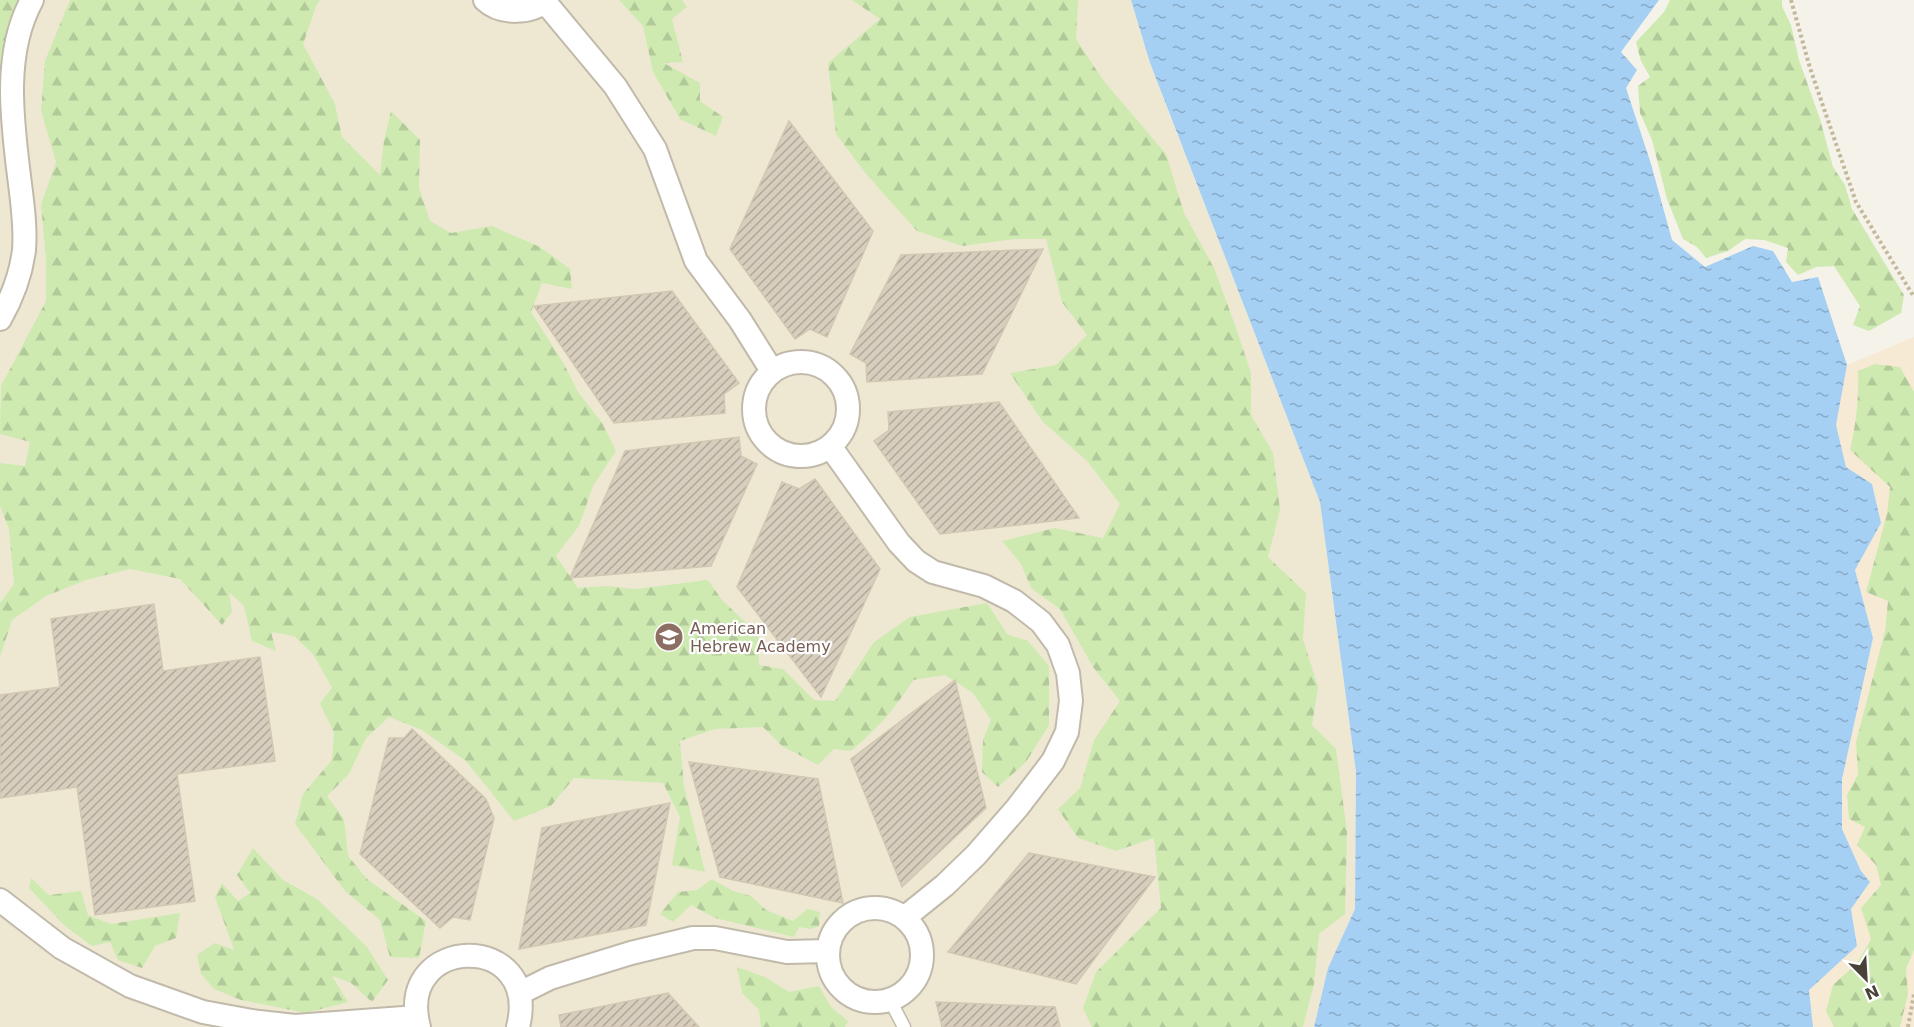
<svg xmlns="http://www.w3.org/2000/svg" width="1914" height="1027" font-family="'DejaVu Sans',sans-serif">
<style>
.commercial{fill:#f7ead4}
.education{fill:#eee8d3}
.forest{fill:url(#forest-firs)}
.water{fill:url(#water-ripples)}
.building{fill:url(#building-hatch);stroke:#d2c7b1;stroke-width:1.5}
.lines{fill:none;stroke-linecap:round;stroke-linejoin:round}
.lane-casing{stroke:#c1baab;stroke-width:15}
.street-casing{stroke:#c1baab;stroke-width:26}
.path{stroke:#c3b79c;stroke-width:4;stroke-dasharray:3 3;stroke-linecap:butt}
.lane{stroke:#fff;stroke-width:12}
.street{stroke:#fff;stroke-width:22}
.labels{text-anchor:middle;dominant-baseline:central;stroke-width:4.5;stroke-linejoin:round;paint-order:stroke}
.education-label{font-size:16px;fill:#785e54;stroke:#fff;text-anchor:start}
</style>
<defs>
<pattern id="forest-firs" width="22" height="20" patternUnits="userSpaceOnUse" patternTransform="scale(1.5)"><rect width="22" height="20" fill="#ceeab1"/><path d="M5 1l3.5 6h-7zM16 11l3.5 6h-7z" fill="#b2ca99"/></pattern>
<pattern id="water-ripples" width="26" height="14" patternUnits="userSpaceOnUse" patternTransform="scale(1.5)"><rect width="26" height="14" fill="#a5cff3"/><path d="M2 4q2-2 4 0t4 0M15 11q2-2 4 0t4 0" fill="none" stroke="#88aac6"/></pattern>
<pattern id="building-hatch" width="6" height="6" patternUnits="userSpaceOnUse" patternTransform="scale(1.5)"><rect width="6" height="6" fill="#d7cebe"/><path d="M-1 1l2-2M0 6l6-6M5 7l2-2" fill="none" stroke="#b0a99b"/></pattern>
</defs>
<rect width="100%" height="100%" fill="#f5f2e9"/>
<path class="commercial" d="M1914 337V1027H1813L1808 990 1857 946 1851 909 1870 882 1861 871 1842 829V779L1873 638 1855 570 1881 523 1872 484 1846 467 1836 425 1847 365Z"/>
<path class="education" d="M0 0H1131L1150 64 1320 502 1356 772 1355 909 1328 968 1314 1027H0Z"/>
<path class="forest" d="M0 0H17L12 14 0 73Z
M70 0H320L317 4 303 44 335 104 342 137 380 175 384 140 391 111 420 140 419 187 430 221 451 233 492 226 540 247 570 269 572 289 542 283 531 312 564 364 578 392 602 423 616 451 593 486 579 526 556 556 578 588 606 586 635 589 708 580 722 600 759 635V665L783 669 814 700 835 701 874 642 910 617 987 603 1007 634 1028 641 1049 666V725L1026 762 998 787 982 772 983 740 991 720 973 693 945 675 913 680C895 709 877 729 851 751L834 749 818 765 782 746 763 727 715 729 680 741 684 786 705 872 672 865 680 817 663 783 574 778 551 806 514 821 466 761 422 730 389 717 366 738 349 774 327 796 344 819 348 856 368 880 426 921 419 958 390 957 380 920 345 891 295 824 303 794 332 760 334 733 320 703 332 688 313 654 294 636 271 632 276 651 252 641 244 606 229 592 232 612 222 625 180 579 130 569 86 580 46 596 12 620 0 657V603L14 584 9 529 0 506V463L25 466 30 442 0 434 1 386 46 301V260L41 205 56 162 41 111 45 61Z
M619 0H682L687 7 672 19 683 62 664 63 700 83V101L723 117 716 136 680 119 653 72 643 26Z
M852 0H1078L1076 39 1103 80 1166 154 1184 213 1214 268 1235 325 1251 373V415L1273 453 1280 510 1268 557 1306 593 1303 639 1318 687 1312 725 1336 749 1347 832 1345 914 1319 934 1314 984 1303 1027H1092L1083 1008 1096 972 1161 908 1154 838 1116 851 1078 838 1058 809 1080 788 1094 740 1120 701 1093 667 1060 609 1031 588 1021 564 1002 541 1055 528 1103 538 1120 504 1087 461 1043 422 1010 373 1056 365 1087 335 1062 302 1046 239H1015L962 246 917 231 866 174 836 134 828 63 880 19Z
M1670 0H1782V6L1791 25 1799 60 1820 119 1833 167 1845 185 1852 209 1904 295 1901 313 1869 331 1853 325 1860 306 1834 266 1816 267 1798 275 1786 262 1788 248 1764 240 1745 239 1728 251 1706 258 1697 247 1683 239 1667 199 1652 140 1640 113 1638 86 1650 77 1641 61 1636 42 1664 12Z
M1875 364 1900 367 1914 392V950L1906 969 1908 994 1900 1027H1834L1826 1011 1833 985 1858 962 1871 939 1861 908 1881 885 1876 865 1857 845 1865 827 1849 819 1847 795 1858 774 1856 742 1885 631 1888 601 1866 592 1887 514 1890 487 1850 450C1856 424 1859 398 1858 371Z
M253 848 283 880 317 899 367 947 388 980 372 1002 351 983 332 976 348 1002 306 1013 241 1000 214 989 201 974 197 955 215 943 234 950 215 897 222 883 238 901 250 893 237 875Z
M31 878 49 895 81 891 88 915 111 924 180 913 176 938 155 946 142 968 118 960 110 942 92 946 65 926 29 888Z
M712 879 733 891 751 896 766 910 793 921 807 909 820 912 819 926 810 929 799 927 794 937 715 918 691 905 673 922 660 914 678 892 697 890Z
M737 967 765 977 789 992 819 986 831 1007 848 1021 845 1027H761L759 1010 742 993Z"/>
<path class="water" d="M1131 0H1659L1621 52 1637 70 1626 88 1651 164 1672 240 1705 267 1753 246 1773 251 1792 282 1818 277 1847 365 1836 425 1846 467 1872 484 1881 523 1855 570 1873 638 1842 779V829L1861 871 1870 882 1851 909 1857 946 1809 990 1813 1027H1314L1328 968 1355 909 1356 772 1320 502 1150 63Z"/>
<path class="building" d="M789 121 873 231 827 337 810 329 795 339 730 249Z
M1043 249 982 374 867 382 866 363 850 354 901 255Z
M672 291 739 383 724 394 725 413 614 423 534 306Z
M999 402 1079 518 940 534 874 441 889 430 888 412Z
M739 437 741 456 757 464 711 566 570 578 625 451Z
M815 479 880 569 821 697 737 587 782 482 799 489Z
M154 604 163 671 260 657 275 761 177 774 195 901 95 915 77 787 0 798V695L60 687 51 619Z
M955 680 986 808 902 887 851 759Z
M412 729 486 799 494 818 470 920 453 917 440 928 360 854 389 738H404Z
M689 762 818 779 843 903 720 877Z
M670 803 646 925 519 949 542 828Z
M1029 853 1155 877 1076 984 948 952Z
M668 993 699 1027H561L559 1015Z
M936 1002 1055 1007 1060 1027H942Z"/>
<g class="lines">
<g class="lane-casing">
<path id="lane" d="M890 1000 904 1027"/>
</g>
<g class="street-casing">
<path id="street" d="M485 0C501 15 531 14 547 0
M545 2 615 86 655 149 696 261 740 320 772 371
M0 319C12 298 21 274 24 250 26 226 22 200 19 176 12 119 3 53 32 0
M754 409a47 47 0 1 1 94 0a47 47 0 1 1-94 0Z
M830 446 899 543 916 561 933 572 984 586 1014 601 1041 622 1058 645 1068 673 1071 701 1067 732 1053 761 1017 808 976 855 945 885 904 918
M0 900 62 948 130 986 203 1012 252 1021 295 1026 417 1017
M828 955a47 47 0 1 1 94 0a47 47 0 1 1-94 0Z
M520 993 550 978 631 953 693 938H715L787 952 827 951
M419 1027C394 934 542 930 518 1027"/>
</g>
<path class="path" d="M1791 0 1810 68 1856 202 1914 297
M1908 1027 1914 994"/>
<use href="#lane" class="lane"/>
<use href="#street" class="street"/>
</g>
<defs>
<g id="school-disc" transform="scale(1.5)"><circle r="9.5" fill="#8d6e63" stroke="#fff"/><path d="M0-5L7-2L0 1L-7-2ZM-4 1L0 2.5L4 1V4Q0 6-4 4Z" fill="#fff"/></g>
</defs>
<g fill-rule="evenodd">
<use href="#school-disc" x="669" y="637"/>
</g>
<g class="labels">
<g class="education-label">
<text x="690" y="628">American<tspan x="690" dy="18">Hebrew Academy</tspan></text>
</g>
</g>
<g transform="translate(1866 979) rotate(156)" stroke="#ffffff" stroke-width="4.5" paint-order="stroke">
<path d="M0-4.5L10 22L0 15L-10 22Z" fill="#494337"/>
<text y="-9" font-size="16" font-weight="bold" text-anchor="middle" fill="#494337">N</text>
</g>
</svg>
